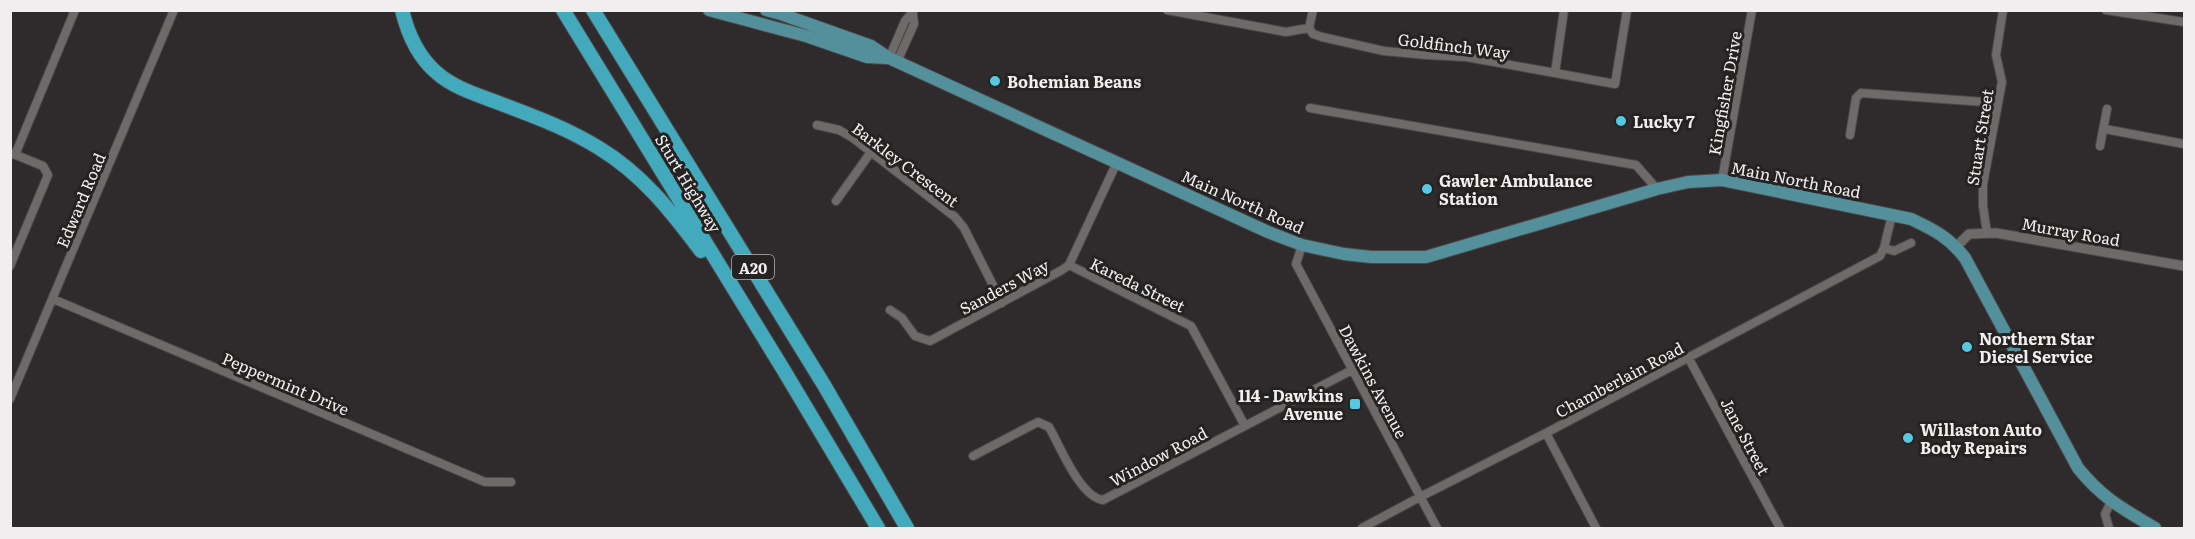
<svg xmlns="http://www.w3.org/2000/svg" width="2195" height="539" font-family="Literata,serif">
<style>
.lines{fill:none;stroke-linecap:round;stroke-linejoin:round}
.minor-casing{stroke:#4b4848;stroke-width:10}
.tertiary-casing{stroke:#4b4848;stroke-width:11}
.primary-casing{stroke:#4b4848;stroke-width:14}
.motorway-casing{stroke:#4b4848;stroke-width:16}
.minor{stroke:#6e6a6a;stroke-width:8}
.tertiary{stroke:#6e6a6a;stroke-width:9}
.primary{stroke:#54909b;stroke-width:12}
.motorway{stroke:#43a9bc;stroke-width:14}
.poi-dot{fill:#56c9e0;stroke:#252222;stroke-width:2}
.labels{text-anchor:middle;dominant-baseline:central;stroke-width:6;stroke-linejoin:round;paint-order:stroke}
.shield{fill:#252222;stroke:#b3b1b1;stroke-width:1.5}
.shield-label{font-size:15px;font-weight:bold;fill:#f0eeee}
.street-label{font-size:16px;fill:#f0eeee;stroke:#252222}
.poi-label{font-size:16px;font-weight:bold;fill:#f0eeee;stroke:#252222;text-anchor:start}
</style>
<rect width="100%" height="100%" fill="#2f2b2c"/>
<g class="lines">
<g class="minor-casing">
<path id="minor" d="M1167 10 1286 32 1309 28
M1313 10 1309 28 1313 34 1322 37 1384 51 1427 55 1466 57 1555 73 1564 10
M2106 10 2184 22
M889 58 905 21 914 10
M897 62 914 24 913 14
M1555 73 1615 84 1627 10
M1310 108 1636 165 1657 189
M817 125 839 130 853 138 955 217 964 228 1002 303
M2105 129 2184 144
M1850 135 1856 98 1861 93 1998 103
M2100 146 2107 109
M15 155 75 10
M1722 180 1752 10
M836 201 871 152
M1987 233 1983 206V184L2002 82 1996 55 2003 10
M1302 245 1296 264 1437 528
M1884 248 1894 251 1911 243
M1069 265 1191 326 1245 426
M10 266 48 175 43 166 11 153
M53 299 485 482H511
M890 310 902 318 915 336 930 341 1062 270 1069 265 1117 162
M1688 357 1780 528
M10 399 174 10
M1546 433 1596 528
M973 456 1038 422 1049 427C1060 446 1080 497 1103 500L1352 370
M1362 528 1420 497 1546 433 1880 256 1884 248 1892 215
M2109 528 2105 514 2111 502"/>
</g>
<g class="tertiary-casing">
<path id="tertiary" d="M1956 247 1969 234 1996 233 2184 266"/>
</g>
<g class="primary-casing">
<path id="primary" d="M709 10 806 36 867 57 887 58
M766 10 781 14 871 46 889 58 1268 232 1302 245 1344 254 1371 257H1426L1657 189 1688 182 1722 180 1911 219C1934 230 1949 237 1965 258L2078 468C2102 498 2123 509 2155 528"/>
</g>
<g class="motorway-casing">
<path id="motorway" d="M402 10C408 35 418 57 437 73 454 88 478 95 499 103 533 116 567 128 599 148 642 174 671 211 701 251
M563 10 783 369 878 528
M593 10 824 385 907 528"/>
</g>
<use href="#minor" class="minor"/>
<use href="#tertiary" class="tertiary"/>
<use href="#primary" class="primary"/>
<use href="#motorway" class="motorway"/>
</g>
<g class="poi-dot">
<circle cx="995" cy="81" r="6"/>
<circle cx="1621" cy="121" r="6"/>
<circle cx="1427" cy="189" r="6"/>
<circle cx="1967" cy="347" r="6"/>
<rect x="1349" y="398" width="12" height="12" rx="3"/>
<circle cx="1908" cy="438" r="6"/>
</g>
<g class="labels">
<rect class="shield" x="732" y="255" width="42" height="24" rx="4.5"/>
<g class="shield-label">
<text x="753" y="267">A20</text>
</g>
<g class="street-label">
<text transform="translate(1454 45) rotate(7)">Goldfinch Way</text>
<text transform="translate(1724 93) rotate(-80)">Kingfisher Drive</text>
<text transform="translate(1979 137) rotate(-81)">Stuart Street</text>
<text transform="translate(906 164) rotate(37)">Barkley Crescent</text>
<text transform="translate(1796 179) rotate(11)">Main North Road</text>
<text transform="translate(689 183) rotate(59)">Sturt Highway</text>
<text transform="translate(80 200) rotate(-67)">Edward Road</text>
<text transform="translate(1243 201) rotate(24)">Main North Road</text>
<text transform="translate(2071 231) rotate(10)">Murray Road</text>
<text transform="translate(1138 284) rotate(26)">Kareda Street</text>
<text transform="translate(1004 286) rotate(-28)">Sanders Way</text>
<text transform="translate(1619 379) rotate(-28)">Chamberlain Road</text>
<text transform="translate(1374 381) rotate(62)">Dawkins Avenue</text>
<text transform="translate(286 383) rotate(23)">Peppermint Drive</text>
<text transform="translate(1746 436) rotate(62)">Jane Street</text>
<text transform="translate(1158 456) rotate(-28)">Window Road</text>
</g>
<g class="poi-label">
<text x="1007" y="81">Bohemian Beans</text>
<text x="1633" y="121">Lucky 7</text>
<text x="1439" y="180">Gawler Ambulance<tspan x="1439" dy="18">Station</tspan></text>
<text x="1979" y="338">Northern Star<tspan x="1979" dy="18">Diesel Service</tspan></text>
<text x="1343" y="395" text-anchor="end">114 - Dawkins<tspan x="1343" dy="18">Avenue</tspan></text>
<text x="1920" y="429">Willaston Auto<tspan x="1920" dy="18">Body Repairs</tspan></text>
</g>
</g>
<rect width="2195" height="539" fill="none" stroke="#f0eeee" stroke-width="24"/>
</svg>
